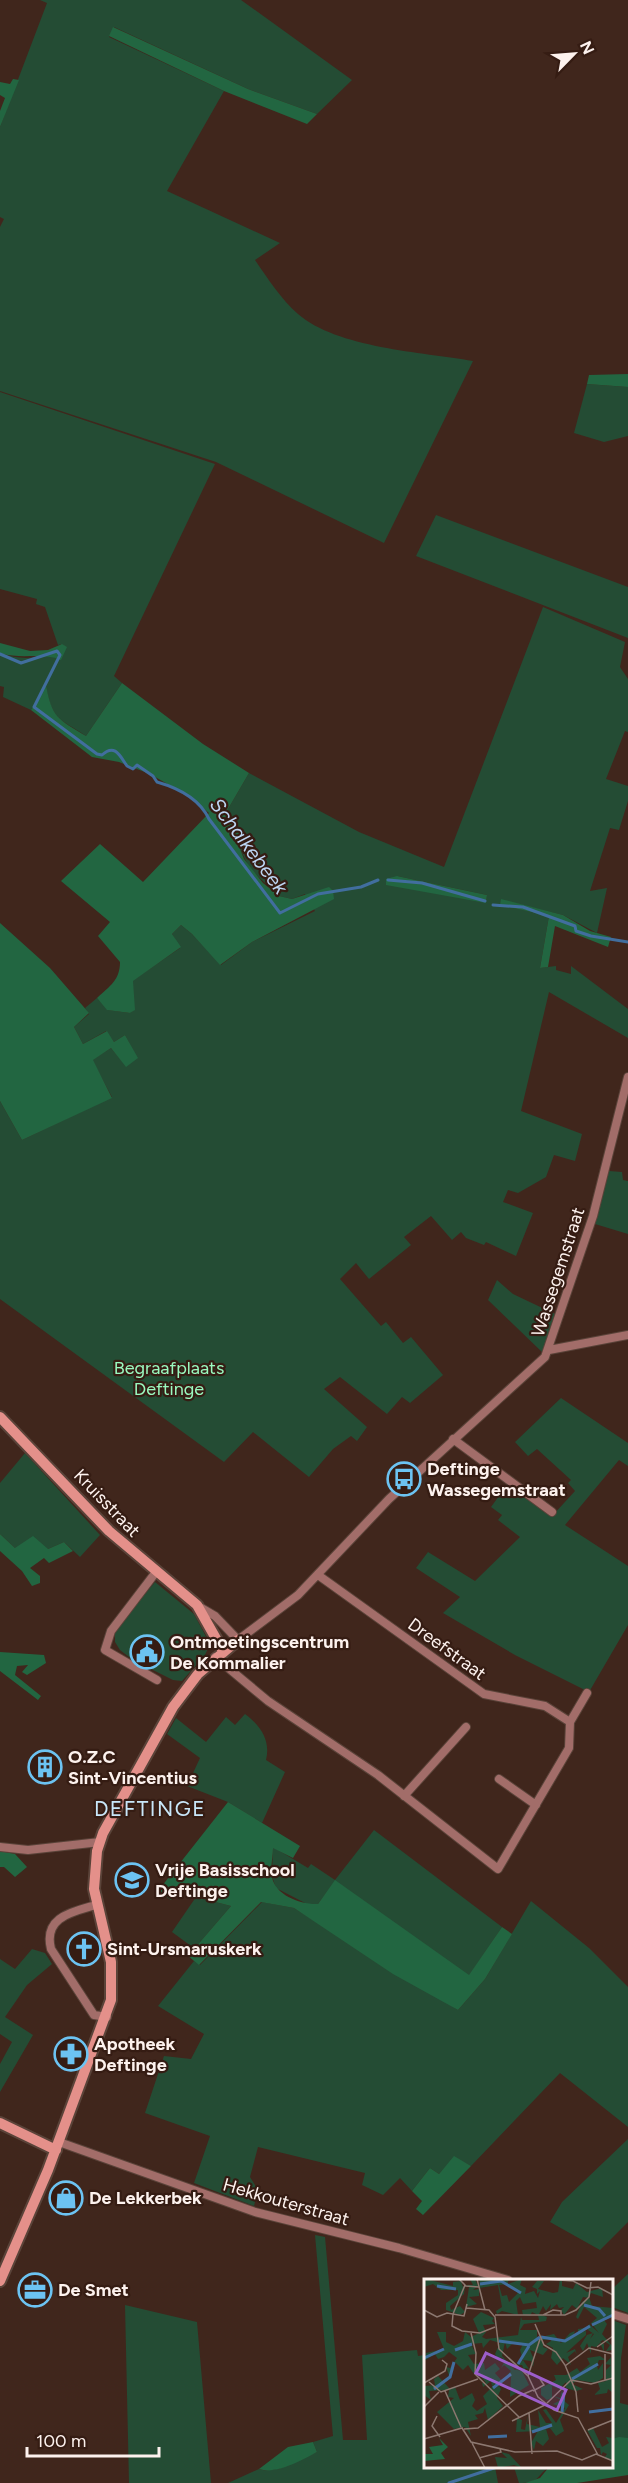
<svg xmlns="http://www.w3.org/2000/svg" width="628" height="2483" font-family="Figtree,sans-serif">
<style>
.green{fill:#244c34;fill-rule:evenodd}
.forest{fill:#226641}
.lines{fill:none;stroke-linecap:round;stroke-linejoin:round}
.stream{stroke:#416e9e;stroke-width:3}
.street-casing{stroke:#5a4339;stroke-width:10}
.secondary-casing{stroke:#5a4339;stroke-width:14}
.street{stroke:#a26d69;stroke-width:8}
.secondary{stroke:#e4908a;stroke-width:10}
.labels{text-anchor:middle;dominant-baseline:central;stroke-width:4.5;stroke-linejoin:round;paint-order:stroke}
.street-label{font-size:18px;fill:#fdf2ee;stroke:#351c13}
.park-label{font-size:18px;fill:#9af9bf;stroke:#351c13}
.poi-label{font-size:18px;font-weight:bold;fill:#fdf2ee;stroke:#351c13;text-anchor:start}
.water-label{font-size:20px;font-style:italic;fill:#bdd6f3;stroke:#351c13}
.quarter-label{font-size:21px;letter-spacing:1.5px;fill:#c9e7f9;stroke:#351c13}
.inset-river{fill:none;stroke:#416e9e;stroke-width:3}
.inset-road{fill:none;stroke:#8c7870;stroke-width:1.5}
.view{fill:#9c5ecb;fill-opacity:0.15;stroke:#9c5ecb;stroke-width:3}
.inset-edge{fill:none;stroke:#fdf2ee;stroke-width:3}
</style>
<rect width="100%" height="100%" fill="#40261c"/>
<path class="green" d="M40 0H241L352 80 317 114 248 89 114 27 109 37 224 91 167 191 280 243 255 260C268 279 281 299 298 314 337 348 422 352 473 361L384 543 216 462 0 391V227L4 219 0 217V127L47 3Z
M587 384 628 387V436L604 442 574 433Z
M0 392 215 464 114 676 122 683 86 736C59 718 52 720 46 686L31 710 3 697 4 687 0 686V653C23 661 44 660 62 644L58 645 45 607 36 604 37 599 0 589Z
M436 515 628 587V638L416 556Z
M543 607 625 642 620 667 628 679V732L625 731 606 779 628 786V801L619 830 610 828 590 891 607 888 597 933 563 915 502 900 501 905 549 916 540 968 556 966V970L571 974V966L628 1009V1038L549 992 521 1111 582 1134 575 1161 554 1155 546 1177 518 1193 508 1190 503 1202 533 1213 516 1256 486 1242 484 1245 466 1238 461 1232 452 1240 431 1216 404 1237 411 1245 369 1279 356 1263 340 1279 381 1326 386 1322 403 1343 411 1337 443 1375 410 1403 402 1397 387 1414 340 1377 324 1389 367 1427 357 1441 351 1436 333 1449 309 1477 253 1432 224 1462 0 1299V1101L22 1140 112 1097 92 1060 111 1048 126 1066 137 1058 125 1035 114 1042 106 1031 83 1044 74 1027 89 1014 85 1008 97 998 108 1010 130 1013 134 1010 132 981 180 948 172 934 181 925 192 934 221 965 252 942 315 911 305 894 292 899 279 896 250 869 240 849 241 837 228 809 249 773 359 832 444 867ZM397 876 487 895 486 902 435 893Z
M609 1171 622 1172 623 1180 628 1181V1234L595 1224Z
M497 1280 513 1294 555 1314 542 1352 488 1300Z
M561 1398 628 1443V1466L619 1460 565 1525 628 1566V1625L589 1692 515 1655 443 1613 460 1597 416 1568 428 1552 475 1581 520 1537 498 1520 502 1515 491 1507 507 1485 553 1515 575 1491 568 1483 571 1480 537 1449 528 1456 515 1442Z
M25 1453 100 1535 80 1557 64 1542 48 1549H16L0 1534V1483Z
M155 1582 194 1614 210 1644 205 1655 182 1681 173 1680 133 1660 120 1650 115 1642V1630Z
M245 1714C260 1725 271 1740 266 1760L285 1772 262 1823 228 1802 187 1786 200 1758 167 1734 176 1718 206 1742 226 1717 235 1725Z
M374 1830 502 1927 469 1976 335 1881 318 1904H307L276 1888 272 1876 273 1847 308 1868 311 1864 335 1880Z
M196 1897 231 1906 188 1956 185 1954 191 1946 172 1932Z
M531 1901 589 1948 628 1987V2127L560 2073 471 2166 454 2157 439 2174 430 2168 412 2191 400 2178 383 2195 362 2185 365 2173 258 2147 250 2177 258 2190 254 2206 194 2183 210 2136 145 2113 164 2056 191 2059 204 2034 158 2006 194 1961 200 1965 262 1902 294 1908 458 2010 485 1979Z
M32 1949 45 1953 52 1964 27 1985 5 2017 33 2035 0 2092V2064L12 2042 0 2034V1959L15 1969Z
M628 2139V2222L600 2250 550 2222 562 2202Z
M315 2235 325 2237 343 2440H367L362 2355 417 2350 418 2356 425 2355 426 2466 495 2467 498 2483H228L259 2469C276 2475 301 2458 317 2452L313 2442 333 2436Z
M628 2274V2313L612 2307V2289Z
M125 2305 197 2322 211 2483H129Z
M612 2320 626 2325 621 2358 620 2403 628 2405V2438L612 2439Z
M514 2467H549C536 2476 540 2483 519 2483Z"/>
<path class="forest" d="M113 27 248 89 317 114 307 124 224 91 109 36Z
M13 79 19 80 0 127V111L5 98 0 95V82L10 84Z
M628 374V387L587 384 589 375Z
M0 643 30 651 48 650 62 644 67 647 61 660C42 652 21 660 0 653Z
M122 683 203 744 249 773 228 809 241 837 240 849 244 859 263 883 279 896 292 899 329 887 333 891 334 899 252 942 220 965 192 934 181 925 172 934 181 947 133 981 135 1010 130 1013 107 1010 97 998C110 986 120 980 120 962L98 936 110 922 61 881 100 844 143 882 209 813 190 797 150 774 119 762 92 757 31 710 46 685C52 718 58 719 86 736Z
M397 876 487 895 486 903 386 885V879Z
M501 899 563 915 590 931 611 937 608 947 555 926 548 967 540 968 549 916 500 905Z
M0 923 50 968 89 1013 74 1027 83 1044 107 1031 114 1042 125 1035 138 1058 126 1067 111 1048 93 1060 112 1098 22 1140 0 1101Z
M0 1534 15 1548 33 1536 48 1549 64 1542 73 1551 49 1563 44 1558 30 1568 40 1576V1583L32 1586 22 1571 0 1551Z
M0 1652 44 1655 46 1663 27 1675 22 1672 28 1665 17 1666 15 1675 41 1696 38 1700 0 1671Z
M228 1802 300 1846 293 1858 273 1848C273 1857 270 1868 272 1877 275 1895 301 1905 318 1904L335 1880 469 1975 502 1927 512 1934 485 1979 458 2010 393 1974 294 1908 261 1902 199 1965 188 1956 231 1906 196 1897 180 1887 171 1900 158 1891Z
M0 1851 15 1854 27 1867 15 1877 4 1867H0Z
M454 2156 471 2166 423 2215 416 2209 422 2201 412 2191 430 2168 439 2174Z
M619 2437 628 2438V2475L577 2483H525L540 2478 549 2467 612 2466V2439Z
M313 2442 317 2452C302 2460 276 2475 259 2469L288 2447Z"/>
<g class="lines">
<path class="stream" d="M0 654 21 663 57 651 60 655 34 707 97 754 102 755C115 743 120 756 127 766L133 769 137 765 153 776 157 782C178 788 199 798 209 819L280 913 318 894 361 887 378 880
M388 880 422 883 485 901
M493 905 523 907 575 926 576 931 591 936 628 942
M449 2483 500 2466"/>
<g class="street-casing">
<path id="street" d="M549 1350 628 1335
M453 1439 552 1512
M156 1572 111 1631 105 1650 157 1680
M318 1575 484 1694 545 1706 570 1722
M198 1606 215 1616 238 1640 298 1595 389 1499 545 1357 593 1216 628 1077
M215 1657 268 1701 378 1775 498 1869 569 1748 570 1722 587 1693
M499 1779 536 1805
M404 1796 466 1727
M0 1847 28 1850 100 1842
M96 1905C72 1912 43 1917 51 1949L94 2015 107 2017
M59 2142 255 2212 399 2248 508 2280
M612 2314 628 2319"/>
</g>
<g class="secondary-casing">
<path id="secondary" d="M0 1417 109 1531 197 1605 223 1651
M0 2123 56 2150
M0 2281 48 2170 111 2000V1962L94 1889 97 1851 103 1833 173 1707 198 1674 238 1640"/>
</g>
<use href="#street" class="street"/>
<use href="#secondary" class="secondary"/>
</g>
<defs>
<g id="bus-ring" transform="scale(1.725)"><circle r="9.5" fill="#351c13" stroke="#6cc3f2" stroke-width="1.5"/><path d="M-5-6H5V4H4V6H2V4H-2V6H-4V4H-5ZM-3.5-4V0h7V-4ZM-3.5 1.2v1.5H-2V1.2ZM2 1.2v1.5H3.5V1.2Z" fill="#6cc3f2"/></g>
<g id="civic-ring" transform="scale(1.725)"><circle r="9.5" fill="#351c13" stroke="#6cc3f2" stroke-width="1.5"/><path d="M-.6-6.5H3V-4.5H.6V-3L4-1V1h2V6H-6V1h2V-1L-.6-3ZM-1.2 2.5V6h2.4V2.5Z" fill="#6cc3f2"/></g>
<g id="building-ring" transform="scale(1.725)"><circle r="9.5" fill="#351c13" stroke="#6cc3f2" stroke-width="1.5"/><path d="M-4-6H4V6H1V3H-1V6H-4ZM-2.5-4.3h1.7v1.8h-1.7ZM.8-4.3h1.7v1.8H.8ZM-2.5-1h1.7V.8h-1.7ZM.8-1h1.7V.8H.8Z" fill="#6cc3f2"/></g>
<g id="school-ring" transform="scale(1.725)"><circle r="9.5" fill="#351c13" stroke="#6cc3f2" stroke-width="1.5"/><path d="M0-5L7-2L0 1L-7-2ZM-4 1L0 2.5L4 1V4Q0 6-4 4Z" fill="#6cc3f2"/></g>
<g id="church-ring" transform="scale(1.725)"><circle r="9.5" fill="#351c13" stroke="#6cc3f2" stroke-width="1.5"/><path d="M-1.2-6h2.4v3.5h3.3v2.4h-3.3V6h-2.4V-.1h-3.3v-2.4h3.3Z" fill="#6cc3f2"/></g>
<g id="pharmacy-ring" transform="scale(1.725)"><circle r="9.5" fill="#351c13" stroke="#6cc3f2" stroke-width="1.5"/><path d="M-2-6h4v4h4v4h-4v4h-4v-4h-4v-4h4Z" fill="#6cc3f2"/></g>
<g id="shop-ring" transform="scale(1.725)"><circle r="9.5" fill="#351c13" stroke="#6cc3f2" stroke-width="1.5"/><path d="M-5-2.5h2.3a2.7 3.5 0 0 1 5.4 0H5L5.5 6h-11ZM-1.5-2.5h3a1.5 2.3 0 0 0-3 0Z" fill="#6cc3f2"/></g>
<g id="office-ring" transform="scale(1.725)"><circle r="9.5" fill="#351c13" stroke="#6cc3f2" stroke-width="1.5"/><path d="M-6-3h4V-5.5h4V-3h4V5H-6ZM-1-4.5V-3h2v-1.5ZM-6 0V1H6V0Z" fill="#6cc3f2"/></g>
</defs>
<g fill-rule="evenodd">
<use href="#bus-ring" x="404" y="1479"/>
<use href="#civic-ring" x="147" y="1652"/>
<use href="#building-ring" x="45" y="1767"/>
<use href="#school-ring" x="132" y="1880"/>
<use href="#church-ring" x="84" y="1949"/>
<use href="#pharmacy-ring" x="71" y="2054"/>
<use href="#shop-ring" x="66" y="2198"/>
<use href="#office-ring" x="35" y="2290"/>
</g>
<g class="labels">
<g class="street-label">
<text transform="translate(558 1272) rotate(-72)">Wassegemstraat</text>
<text transform="translate(107 1503) rotate(46)">Kruisstraat</text>
<text transform="translate(447 1649) rotate(36)">Dreefstraat</text>
<text transform="translate(286 2202) rotate(16)">Hekkouterstraat</text>
</g>
<g class="park-label">
<text x="169" y="1368">Begraafplaats<tspan x="169" dy="21">Deftinge</tspan></text>
</g>
<g class="poi-label">
<text x="427" y="1469">Deftinge<tspan x="427" dy="21">Wassegemstraat</tspan></text>
<text x="170" y="1642">Ontmoetingscentrum<tspan x="170" dy="21">De Kommalier</tspan></text>
<text x="68" y="1757">O.Z.C<tspan x="68" dy="21">Sint-Vincentius</tspan></text>
<text x="155" y="1870">Vrije Basisschool<tspan x="155" dy="21">Deftinge</tspan></text>
<text x="107" y="1949">Sint-Ursmaruskerk</text>
<text x="94" y="2044">Apotheek<tspan x="94" dy="21">Deftinge</tspan></text>
<text x="89" y="2198">De Lekkerbek</text>
<text x="58" y="2290">De Smet</text>
</g>
<g class="water-label">
<text transform="translate(249 846) rotate(53)">Schalkebeek</text>
</g>
<g class="quarter-label">
<text x="150" y="1808">DEFTINGE</text>
</g>
</g>
<g transform="translate(424 2279)">
<rect width="189" height="189" fill="#40261c"/>
<path d="M2 0 29 7V3L37 2 39 8 41 7 44 6H49L46 0H51L54 7 49 11 55 10V17L45 18 53 25 42 28 45 8 41 7 40 15 26 27 27 31 36 27 41 33 36 36 22 31V24L34 16V11H17L9 5 0 8ZM56 0H88L84 2V5L98 0 96 6 102 9 101 15 110 12 114 19 116 12 113 15V10L108 8 113 2H120L114 10 129 14 134 13 136 0H145L138 1V7L149 10 152 4 163 13 178 9 179 18 167 14 165 18 168 27 189 29V38L180 41 183 45 178 55 188 67 189 71 182 72 186 66 179 61 176 63 180 65V73L176 64 172 68 167 67V75L163 64 159 72 156 67 163 56 169 54 166 60 170 55 164 51 165 45 175 54 167 44 173 39 160 28 154 40 152 38 158 23 165 19 159 18 153 30 148 26 140 36 137 31 140 28 135 29 133 25 126 31 127 25 122 32 119 27 115 35 123 38 122 42 100 45 96 51H113V59L130 55 137 64 146 54 151 52 148 59 154 55V50L161 49 157 53 162 52V56L142 74 151 70 153 76 151 72 144 78 147 86 139 79 133 86 127 79 129 69 122 65 127 62V60L119 61V68L124 70 119 76 106 71 110 81 109 88 107 82 99 81 105 90 101 89V93L98 86H93L99 81 96 71 99 65 90 63 83 70 81 63 78 77 91 91 96 89 93 91 98 92 105 106 86 118 87 98H81L87 92 80 86 77 89 81 82 77 78 75 82 71 75 76 64 66 61 59 69 58 64 47 65 52 75 44 76 50 85 60 84 61 91 71 84 76 90 71 94 78 102 70 110 75 107 77 110 73 119 79 127 64 141 61 129 59 134 51 136 54 140 44 143 47 157 41 148 30 150 13 133 30 119 24 118 25 111 5 112 7 121 0 116 1 107 11 106 10 100 14 97 26 110 31 108 36 121 48 114 51 121 48 127 53 132 63 125 59 117 74 102 68 107 67 102 59 108 58 104H62L54 93 50 95 44 86 39 91 31 83 26 99 22 88 26 89 33 79 25 73 20 78 14 80 11 75 0 82 2 74 20 70 13 53H22V63L30 67 39 62 41 53 47 58 55 54 49 40 57 33 70 39 68 42 71 45 59 46 62 53 58 58 62 60 94 56 97 38 98 41H115L114 36 108 33 106 37 99 36 98 31 113 29 112 23 99 25 96 18 92 22 94 36 78 32 73 35 72 32 78 28 74 6 55 9ZM84 5 94 14 85 23 83 16 78 17 75 6ZM176 77 182 81H175L173 86 174 91 179 84V99L171 104 153 101 148 105 159 110 152 112 142 109V103L138 107 139 121 145 126 136 141 140 152 132 157 126 149 122 150 125 160 119 167 112 162 110 171 107 164 114 152 92 153 93 139 98 141 97 150 101 151 104 136 103 145 116 148 114 131 122 144H128L119 131 122 130 132 144 141 129 129 125 137 121 129 117 136 119 138 111 128 107V119L123 121 117 116V109L132 101 130 96H142L153 89 156 93 166 85 163 79ZM187 78 189 114 184 110 183 114 170 116 176 110 174 104 182 102V91L187 86 181 85ZM169 149 178 168 185 164 182 158 189 159V181L180 179 183 175 179 173 177 176 176 169H173L163 151ZM77 173 85 175 98 189 90 186 74 189 71 178 83 179Z" fill="#244c34" fill-rule="evenodd"/>
<path d="M15 159 24 168 17 174 21 180 0 182V175H9L5 168 19 166Z" fill="#226641"/>
<path class="inset-river" d="M56 5 77 2 97 14M13 7 32 10M160 26 175 30 181 37M168 46 189 36M117 58 141 62 166 47M75 62 105 66 116 58M31 71 48 65M0 79 20 70M94 85 105 67M148 100 174 85M69 109 87 95M10 110 26 98 30 83M138 133 140 114M165 133 189 130M108 153 128 146M64 158 83 157"/>
<path class="inset-road" d="M35 0 42 7 55 8M53 0 61 31M121 0 149 2 163 9 174 8 189 16M42 29 65 31 71 38 75 70 104 97 114 118 130 131 154 139 174 176M0 31 13 38 23 34 40 37 43 25M29 35 28 47 38 52 56 54 71 48M29 35 41 6M71 36H119M119 36H141L152 31 165 18 167 3M119 36 129 31 137 32V36M111 45 120 66 132 73 141 86 152 113 154 133M47 54 52 74 51 95 95 138M173 68 189 57M141 87 165 69 189 75M104 97 116 60M147 101 167 105 189 99M181 101V75M5 103 17 113 54 100M0 104 21 92 23 85 18 81M21 112 37 148M109 112 120 106 116 100M123 124 147 101M0 128 15 113M105 134 108 175M13 137 8 147 16 158M88 142 123 125M40 150 54 149 95 117 109 111M164 151 189 141M0 160 38 149 47 163 91 173 133 172 158 181 172 175 189 182M48 164 61 189M55 179 77 173 76 170"/>
<path class="view" d="M62 74 142 111 133 131 52 94Z"/>
<rect width="189" height="189" class="inset-edge"/>
</g>
<g transform="translate(574 54) rotate(65)" stroke="#351c13" stroke-width="4.5" paint-order="stroke">
<path d="M0-4.5L10 22L0 15L-10 22Z" fill="#fdf2ee"/>
<text y="-9" font-size="16" font-weight="bold" text-anchor="middle" fill="#fdf2ee">N</text>
</g>
<path d="M27 2447v9h132v-9" fill="none" stroke="#fdf2ee" stroke-width="3"/>
<text x="36" y="2447" font-size="18" fill="#fdf2ee" stroke="#351c13" stroke-width="4.5" paint-order="stroke">100 m</text>
</svg>
